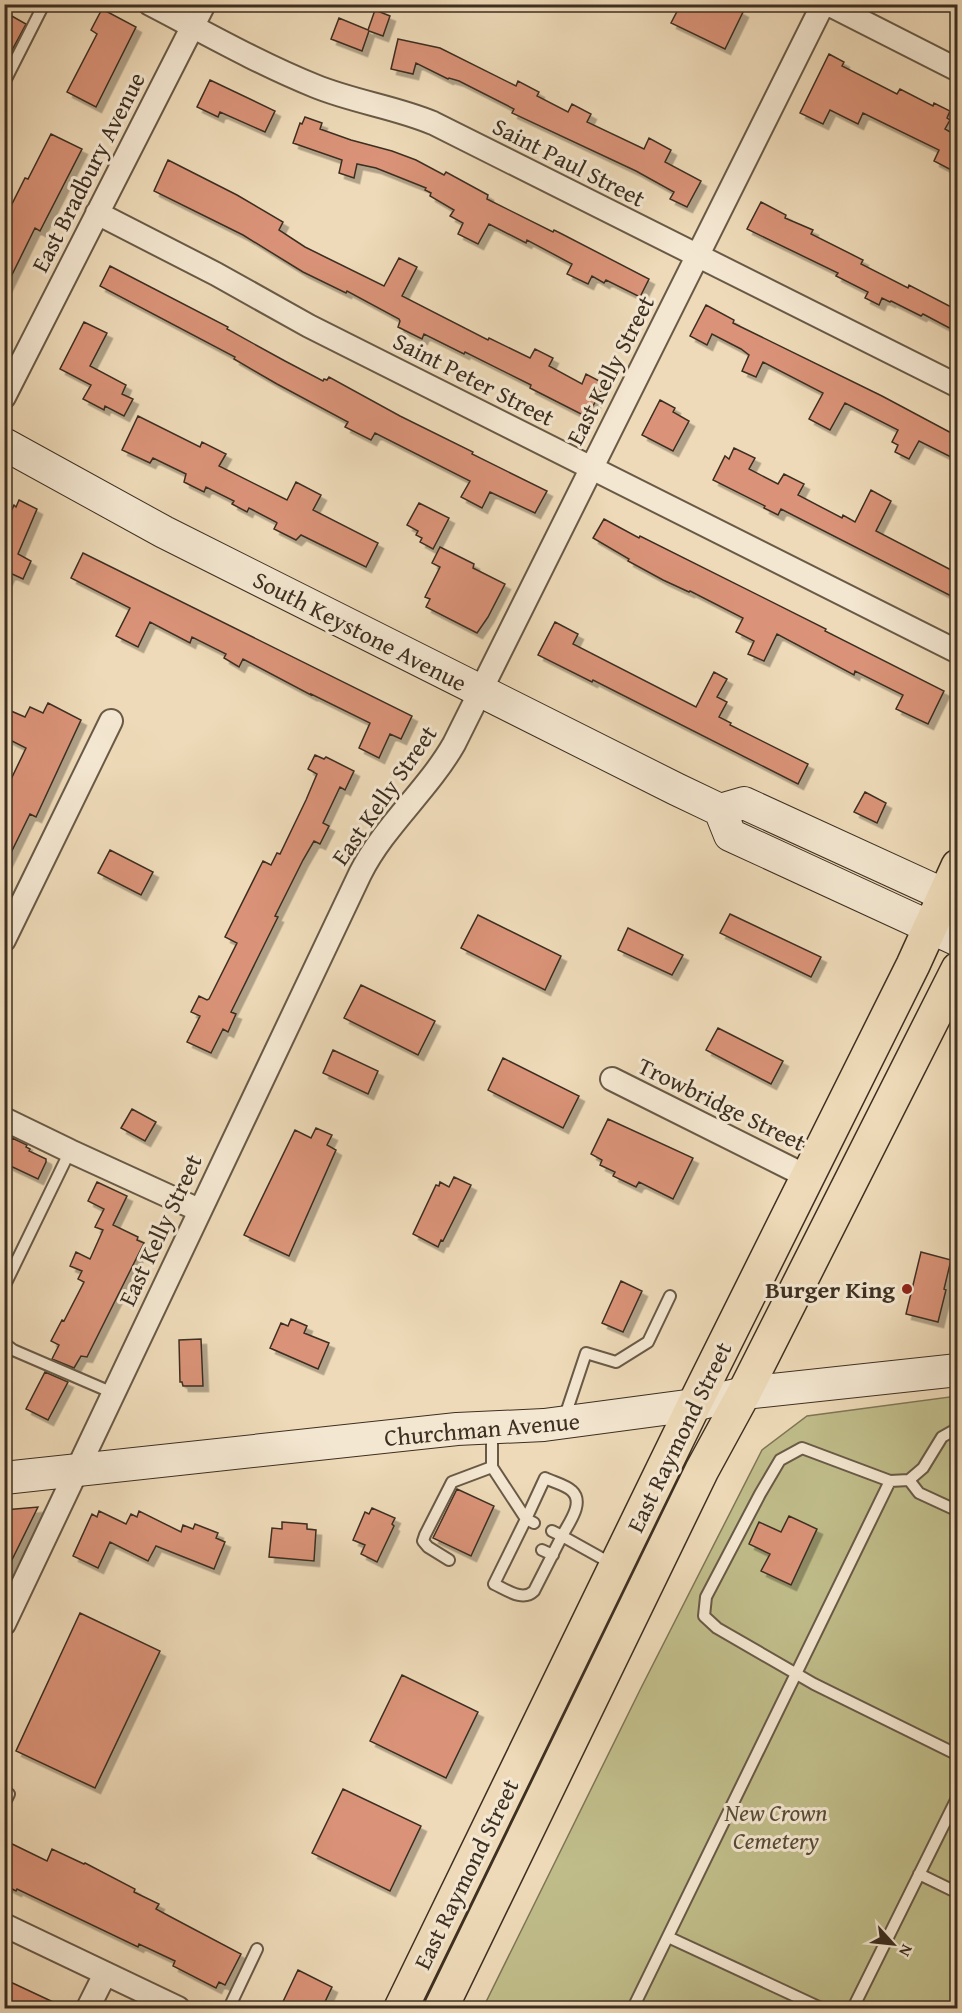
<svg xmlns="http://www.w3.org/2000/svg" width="962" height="2013" font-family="'Gentium Book Plus',serif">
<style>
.green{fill:#c0bd8a;stroke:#7e7656;stroke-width:1.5}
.building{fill:#da9378;stroke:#3d2f21;stroke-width:1.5;filter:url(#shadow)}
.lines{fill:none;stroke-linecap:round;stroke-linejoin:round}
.service-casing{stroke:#695a47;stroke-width:14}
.minor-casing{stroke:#695a47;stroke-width:26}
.secondary-casing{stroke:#3d2f21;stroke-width:34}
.primary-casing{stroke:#3d2f21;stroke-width:36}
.service{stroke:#f4e7d1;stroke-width:10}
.minor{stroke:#f4e7d1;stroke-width:22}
.secondary{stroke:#f4e7d1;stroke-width:32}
.primary{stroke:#eedab8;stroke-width:33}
.poi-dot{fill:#8f2418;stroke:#f4e7d1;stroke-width:2}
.labels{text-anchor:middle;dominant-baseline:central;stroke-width:6;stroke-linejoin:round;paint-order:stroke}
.street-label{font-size:24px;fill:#3d2f21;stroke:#f4e7d1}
.poi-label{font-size:24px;font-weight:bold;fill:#3d2f21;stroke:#f4e7d1;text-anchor:end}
.park-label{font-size:24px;font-style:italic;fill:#574b36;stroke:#f4e7d1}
</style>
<defs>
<filter id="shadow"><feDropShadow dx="5.5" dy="5.5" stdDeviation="0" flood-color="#0004"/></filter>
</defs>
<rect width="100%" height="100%" fill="#eedab8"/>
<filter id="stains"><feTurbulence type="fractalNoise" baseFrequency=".00333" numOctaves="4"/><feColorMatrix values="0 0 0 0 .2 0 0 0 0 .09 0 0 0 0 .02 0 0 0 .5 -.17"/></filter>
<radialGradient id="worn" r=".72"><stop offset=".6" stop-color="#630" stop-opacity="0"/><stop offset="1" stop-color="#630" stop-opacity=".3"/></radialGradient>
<path class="green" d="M957 1396V2008H483L641 1688 762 1450 807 1416Z"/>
<path class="building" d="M681 4H728L743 12 725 49 671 23Z
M102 9 136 27 96 107 67 92 97 34 91 30Z
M375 10 390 16 383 36 369 31 362 51 331 39 339 18 368 30Z
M10 15 26 24 4 65V26Z
M398 39 440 48 516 86 518 81 539 92 537 96 568 112 572 104 591 114 587 122 644 149 649 138 671 150 665 162 701 181 687 207 670 199 674 192 636 171 512 113 514 109 459 81 449 78 448 79 416 63 413 74 391 69Z
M829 54 844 62 842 66 897 94 900 89 933 106 934 103 950 111 947 118 950 120 945 129 957 136V173L934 161 939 150 863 113 858 124 830 110 823 124 800 113Z
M210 80 275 111 265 132 220 112 218 117 197 107Z
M305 117 322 123 320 129 351 140 392 151 416 160 444 175 446 172 488 195 487 199 553 232 554 230 560 233 649 279 640 297 606 280 604 283 592 276 588 284 567 274 572 264 527 240 526 243 489 224 478 244 458 234 463 223 450 216 454 210 430 196 431 193 425 190 426 188 376 168 357 164 354 178 339 173 342 160 293 143 300 123 302 124Z
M51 134 82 149 40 231 35 228 4 291V220L25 178 28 179Z
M168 160 237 195 283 222 279 230 305 247 384 286 399 258 417 267 402 296 488 340 489 338 530 358 535 349 553 358 549 366 582 384 586 374 605 384 587 417 530 388 531 385 465 352 464 354 424 334 422 339 398 327 400 321 399 319 347 291 346 293 303 272 243 235 154 191Z
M761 202 786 215 785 218 813 230 811 234 863 260 861 264 908 288 909 285 957 310V332L923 314 921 316 891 301 890 302 882 298 879 305 865 298 868 292 836 276 838 273 747 229Z
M110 266 228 327 227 329 285 361 323 381 324 379 327 380 329 377 400 416 473 452 472 454 547 491 535 513 490 492 482 508 461 497 470 481 375 433 371 440 345 427 348 422 277 384 234 359 235 357 100 286Z
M706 305 734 320 733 323 882 396 957 436V460L919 441 909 459 895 452 898 445 892 442 898 430 845 403 830 430 809 419 823 393 763 362 756 377 742 371 749 355 741 349 712 334 707 345 690 336Z
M84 322 107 333 90 366 126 385 122 394 133 399 124 416 105 406 104 410 83 399 91 385 60 369Z
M660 400 675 408 673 412 689 421 673 451 642 435Z
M138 416 200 447 202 442 226 454 219 466 287 500 296 482 321 495 313 510 378 543 366 567 301 535 296 540 274 529 277 523 276 522 249 508 247 512 232 504 234 501 206 487 204 492 184 482 186 474 153 458 150 463 122 450Z
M734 448 755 458 749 469 778 484 784 474 804 484 798 495 842 518 843 515 855 522 871 490 891 501 876 531 957 573V599L781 509 778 515 764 508 765 506 713 480 725 456 729 459Z
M19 500 37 509 18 554 31 561 23 579 10 573 4 585V527L14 505 16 507Z
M419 503 449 518 433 549 420 542 422 538 416 535 418 531 407 525Z
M604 519 639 538 640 536 826 629 825 631 944 691 928 724 896 709 903 695 855 671 854 675 777 634 764 661 748 654 754 641 736 632 743 618 690 591 689 592 663 580 628 561 629 559 593 538Z
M440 547 474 564 473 568 505 584 488 617 477 633 426 607 430 599 425 597 440 567 432 563Z
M83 553 412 716 401 739 390 734 379 758 359 748 370 723 311 694V695L243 659 239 667 224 658 226 654 192 637 190 643 150 622 138 647 116 636 130 608 71 578Z
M555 622 578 634 573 644 696 707 714 672 727 679 717 697 727 702 719 717 731 723 730 725 808 764 798 784 593 680 592 682 538 655Z
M48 703 81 720 36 817 30 814 4 867V794L26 748 4 737V708L25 717 30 707 43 713Z
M315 755 324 759 326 757 354 771 345 790 340 787 323 823 329 826 320 844 314 841 303 860 275 916 278 917 232 1010 231 1012 236 1014 228 1032 223 1029 211 1053 187 1042 200 1016 191 1012 199 996 207 1000 209 999 237 943 225 937 263 861 271 865 277 853 280 854 306 800 317 774 308 769Z
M865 792 886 803 877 823 854 812Z
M110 850 153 872 141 895 98 873Z
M730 914 821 957 811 977 720 933Z
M478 915 561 956 545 990 461 948Z
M628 928 683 955 672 975 618 950Z
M361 985 435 1021 418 1055 344 1018Z
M718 1028 783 1061 771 1084 706 1050Z
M333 1050 378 1071 368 1094 323 1073Z
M503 1058 579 1096 563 1128 488 1090Z
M132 1109 156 1122 145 1141 121 1128Z
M608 1119 693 1158 673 1199 639 1182 636 1187 613 1176 615 1172 600 1165 602 1160 591 1154Z
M316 1128 332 1135 327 1145 336 1150 289 1256 244 1235 295 1130 311 1138Z
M12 1138 27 1145 26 1147 30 1149 29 1151 46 1159V1162L38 1179 4 1163V1152Z
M454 1177 471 1185 443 1241 441 1240 438 1247 413 1234 436 1185 439 1186 440 1182 449 1187Z
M97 1182 127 1196 113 1225 138 1237 137 1240 144 1243 87 1357 81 1356 74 1368 52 1359 59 1345 51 1341 62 1320 64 1321 84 1282 78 1279 82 1271 70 1266 76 1252 90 1259 103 1230 95 1227 104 1209 88 1201Z
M921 1252 951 1260 944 1289 946 1290 938 1322 906 1314Z
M621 1281 642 1291 623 1332 602 1323Z
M291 1319 307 1326 304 1333 329 1343 318 1369 270 1348 281 1323 288 1326Z
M201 1339 203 1386H183L182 1382H180L179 1340Z
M45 1372 68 1382 48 1420 26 1409Z
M457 1489 494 1506 471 1556 433 1538Z
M38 1507 4 1576V1510Z
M372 1508 395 1518 392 1524 394 1526 377 1562 361 1554 365 1545 353 1540 365 1512 369 1514Z
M99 1511 126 1524 131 1514 137 1517 139 1511 181 1532 183 1525 193 1529 195 1524 218 1533 216 1538 225 1542 214 1569 156 1546 148 1561 110 1542 98 1568 73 1556 92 1514 97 1517Z
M789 1516 817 1529 791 1585 761 1571 770 1554 749 1544 759 1522 781 1532Z
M282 1522 307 1524V1529L316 1530 314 1561 269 1557 272 1528 282 1529Z
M80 1613 160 1651 95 1788 16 1751Z
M402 1675 478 1712 446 1778 370 1741Z
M343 1789 421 1826 390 1891 312 1853Z
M4 1840 47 1861 52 1849 84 1864 85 1863 135 1889 134 1892 159 1904 156 1909 169 1916 241 1954 225 1985 219 1982 216 1988 173 1966 175 1961 139 1944 138 1947 17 1889 16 1891 4 1885Z
M298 1970 332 1987 322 2008H280Z
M4 1979 66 2008H4Z"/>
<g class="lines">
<g class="service-casing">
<path id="service" d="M4 83 44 4
M4 1287 70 1151
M4 1343 13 1350 113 1393
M564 1419 586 1353 616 1362 648 1342 670 1296
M958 1428 942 1437 923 1468 909 1480 890 1481 802 1448 780 1460 760 1494 706 1597 704 1616 717 1628 814 1684 958 1755
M492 1431V1467L526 1519 494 1584C507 1590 523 1602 534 1591L562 1536 614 1565
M909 1480 919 1493 958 1511
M534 1523 526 1519 545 1478C553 1482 566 1485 572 1491 585 1503 568 1524 562 1536L552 1531
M542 1550 553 1555
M449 1560 428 1547 423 1541 425 1535 452 1482 492 1467
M4 1804 9 1794
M919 1874 958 1893
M668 1937 821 2008
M229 2008 257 1949
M633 2008 890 1481
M853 2008 958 1796"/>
</g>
<g class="minor-casing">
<path id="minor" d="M150 4C204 32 258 63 315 86 354 102 395 107 433 123L958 386
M828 4 958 70
M97 213 216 274 309 326 958 652
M4 397 204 4
M4 940 111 721
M612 1079 808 1177
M4 1119 70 1151 199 1210
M4 1624 360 874C384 826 427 791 454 744L823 4
M4 1925 178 2008
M88 2008 105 1974"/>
</g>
<g class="secondary-casing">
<path id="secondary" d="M4 444 164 532 676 789 720 810 744 803 958 901
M720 810 730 835 958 940
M4 1478 457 1429 544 1425 694 1405 744 1393 958 1370"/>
</g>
<g class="primary-casing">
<path id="primary" d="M401 2008 694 1405 913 965 958 866
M441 2008 702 1470 744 1393 958 969"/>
</g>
<use href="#service" class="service"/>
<use href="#minor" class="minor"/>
<use href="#secondary" class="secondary"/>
<use href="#primary" class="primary"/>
</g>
<circle class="poi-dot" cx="907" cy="1289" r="6"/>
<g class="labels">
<g class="street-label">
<text transform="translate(569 162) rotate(27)">Saint Paul Street</text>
<text transform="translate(88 172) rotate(-63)">East Bradbury Avenue</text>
<text transform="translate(610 370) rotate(-63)">East Kelly Street</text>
<text transform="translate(474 379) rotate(27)">Saint Peter Street</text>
<text transform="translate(360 631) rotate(27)">South Keystone Avenue</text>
<text transform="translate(384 795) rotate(-55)">East Kelly Street</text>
<text transform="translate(722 1104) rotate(26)">Trowbridge Street</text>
<text transform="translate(160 1230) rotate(-65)">East Kelly Street</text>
<text transform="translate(482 1429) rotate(-5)">Churchman Avenue</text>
<text transform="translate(679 1437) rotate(-64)">East Raymond Street</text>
<text transform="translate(466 1874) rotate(-64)">East Raymond Street</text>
</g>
<g class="poi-label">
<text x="895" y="1289">Burger King</text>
</g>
<g class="park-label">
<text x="776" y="1812">New Crown<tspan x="776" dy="28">Cemetery</tspan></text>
</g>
</g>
<rect width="962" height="2013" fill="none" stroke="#eedab8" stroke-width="24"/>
<rect x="6" y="6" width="950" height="2001" fill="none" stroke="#3d2f21" stroke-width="3"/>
<rect x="12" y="12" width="938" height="1989" fill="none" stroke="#3d2f21" stroke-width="1.5"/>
<g transform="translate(893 1944) rotate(117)" stroke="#f4e7d1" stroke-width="4.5" paint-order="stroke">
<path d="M0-4.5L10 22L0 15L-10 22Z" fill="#3d2f21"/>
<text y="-9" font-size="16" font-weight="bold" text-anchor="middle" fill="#3d2f21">N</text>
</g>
<rect width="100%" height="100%" filter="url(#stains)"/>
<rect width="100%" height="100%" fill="url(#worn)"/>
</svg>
